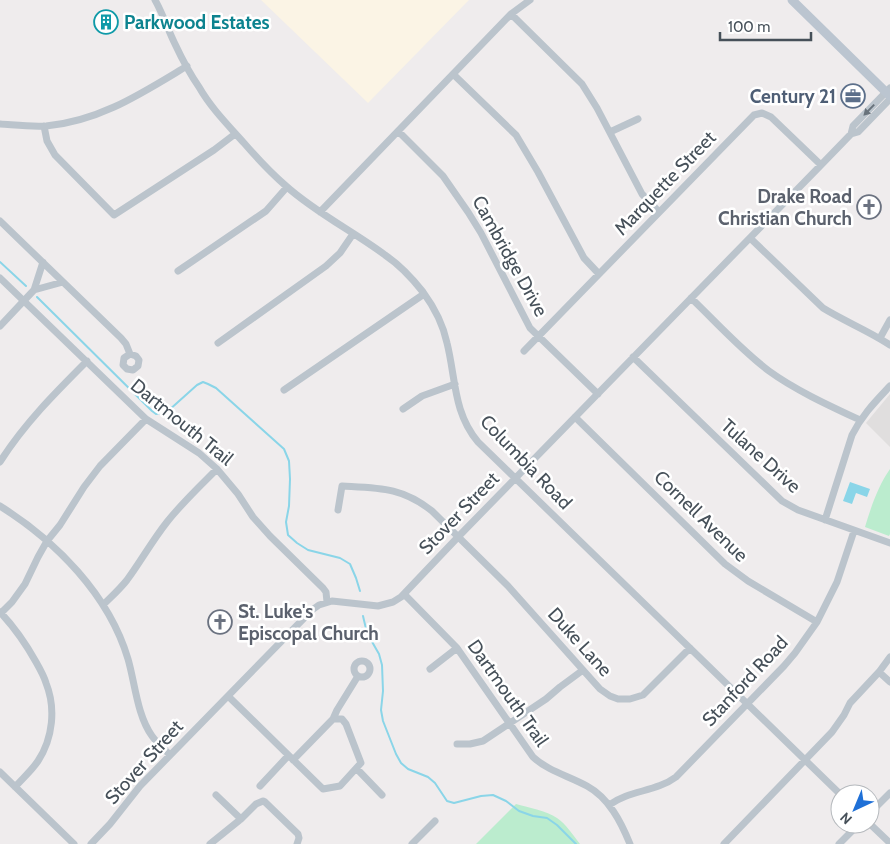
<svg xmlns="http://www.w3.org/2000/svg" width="890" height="844" font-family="Cabin,sans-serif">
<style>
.commercial{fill:#fbf4e5}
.education{fill:#e0dede}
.green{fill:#bbecce}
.water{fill:#8ad5e8}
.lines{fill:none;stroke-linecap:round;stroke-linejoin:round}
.stream{stroke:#8ad5e8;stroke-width:2}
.street{stroke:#bbc4cc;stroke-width:7}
.secondary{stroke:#bbc5d0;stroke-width:9}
.oneway{fill:#69737c}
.labels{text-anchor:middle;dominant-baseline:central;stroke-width:5;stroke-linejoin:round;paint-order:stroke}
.culture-label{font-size:19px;font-weight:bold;fill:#0d838f;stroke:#fff;text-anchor:start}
.service-label{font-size:19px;font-weight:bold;fill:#4e5e75;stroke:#fff;text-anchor:end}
.street-label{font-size:19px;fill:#465059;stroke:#fff}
.worship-label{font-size:19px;font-weight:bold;fill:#5b616d;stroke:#fff;text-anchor:end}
</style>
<rect width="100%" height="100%" fill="#efeced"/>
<path class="commercial" d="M261 0H469L368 103Z"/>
<path class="education" d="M890 394V447L866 423Z"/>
<path class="green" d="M890 469V534L889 536 865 527C871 507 878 486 890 469Z
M516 804C527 807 547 811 557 818 566 824 573 835 580 844H476Z"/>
<path class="water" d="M850 482 870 489 867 497 856 493 852 504 843 501Z"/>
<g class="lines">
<path class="stream" d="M0 262 26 286
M37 297 152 411 156 414 168 411 197 385 203 382 208 384 216 388 284 449 289 461 290 479 289 506 286 522 288 535 297 543 308 550 340 558 350 564 356 578 360 591
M363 616 367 633 379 654 382 665 383 691 381 710 383 721 396 754 401 763 408 769 428 777 435 783 447 801 454 803 481 796 493 795 506 801 519 811 533 816 547 818 557 825 576 844"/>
<path class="street" d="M155 0C163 14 168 30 175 44 182 59 190 74 199 87 211 108 228 125 244 143 257 158 271 173 286 186 316 213 353 231 385 255 400 265 412 278 423 292 434 307 443 324 447 343 456 379 453 412 478 442L840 794
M511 14 582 84 597 108 642 194 659 212
M453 74 516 135 538 172 584 258 599 274
M0 124C15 125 31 127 46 126 100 121 142 93 187 66
M44 126 47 141 55 155 114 215 214 150 235 134
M398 131 443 176 468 212 481 233 530 328 598 394
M610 132 638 119
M851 134 853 126 890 88
M320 212 511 14 530 0
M0 221 121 338 126 344 130 354 136 356 139 360 138 366 133 370 127 369 123 365 124 358 130 354
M750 238 823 308C844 321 869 331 890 345
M178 271 266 211 287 187
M0 278 146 419 199 453 217 469 238 494 253 517 270 536 323 588 326 592 327 602
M34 290 63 282
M691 298C716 322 741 350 769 371 795 390 830 406 860 420
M0 326 34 290 43 262
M880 338 890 320
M218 343 326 266 340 253 353 234
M524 351 754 115 762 113 771 117 821 165
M633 357 782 501 798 510 890 543
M284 390 424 294
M403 409 422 396 455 384
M575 417 725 564 748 581 817 622
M0 462C24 424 55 393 87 361
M0 506C56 541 109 595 128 659 135 683 137 715 152 736 157 743 164 749 170 755
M338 510 342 486C379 488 402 487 432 511L508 586 583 670 600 689 610 696 618 699H630L643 695 690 648
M825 520 852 435C862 415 875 402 890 386
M404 594 457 648 533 757C548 771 569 776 587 786 609 798 621 822 630 844
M103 605C111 597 120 589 127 580 141 561 152 541 167 522 182 503 200 486 217 469
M0 612C15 628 26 644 36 662 40 669 44 676 46 683 56 708 53 738 38 761 32 770 23 778 15 787
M1 613 12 602 25 584 38 557 47 541 60 525 84 487 100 466 146 419
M354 669a8 8 0 1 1 16 0a8 8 0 1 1-16 0Z
M430 669 457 648
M879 672 890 682
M228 696 323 789 340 786 361 763 346 724 342 719H333L293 760
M333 719 337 710 358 676
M457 744H470L483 741 546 699 560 687 583 670
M357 769 382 795
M0 772 74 844
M260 786 288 756
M216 795 241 819
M609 805C629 790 656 792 676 777L784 666 795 653 817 622 837 582 854 531
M870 813 890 793
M870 824 890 843
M91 844 110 824 140 786 312 610 319 605 332 601 378 606 393 602 401 597 458 537 821 165 851 134 858 132 890 99
M210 844 241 819 256 804 263 801 265 802 298 834 299 838 297 844
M412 844 435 821
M724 844 832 732 844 715 850 703 879 672 890 657
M839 844 859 824"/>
<path class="secondary" d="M792 0 890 96"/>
</g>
<defs><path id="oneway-solid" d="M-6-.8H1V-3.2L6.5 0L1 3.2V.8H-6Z" transform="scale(1.25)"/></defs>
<use class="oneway" href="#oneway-solid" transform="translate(869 110) rotate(134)"/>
<defs>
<g id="building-ring" transform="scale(1.25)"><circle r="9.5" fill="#fff" stroke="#0f9aa8" stroke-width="1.5"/><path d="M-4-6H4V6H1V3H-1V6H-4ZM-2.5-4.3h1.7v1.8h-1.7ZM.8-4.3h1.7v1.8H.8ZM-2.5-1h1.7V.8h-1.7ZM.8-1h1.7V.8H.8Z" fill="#0f9aa8"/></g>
<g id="office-ring" transform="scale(1.25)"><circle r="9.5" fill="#fff" stroke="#5c6f8a" stroke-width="1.5"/><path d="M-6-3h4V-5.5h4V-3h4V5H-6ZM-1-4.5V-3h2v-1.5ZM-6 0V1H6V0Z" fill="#5c6f8a"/></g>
<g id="church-ring" transform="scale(1.25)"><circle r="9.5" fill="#fff" stroke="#6b7280" stroke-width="1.5"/><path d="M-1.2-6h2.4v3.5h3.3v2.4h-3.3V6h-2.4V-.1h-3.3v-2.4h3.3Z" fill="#6b7280"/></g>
</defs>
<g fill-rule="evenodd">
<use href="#building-ring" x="106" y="22"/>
<use href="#office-ring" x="853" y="96"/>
<use href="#church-ring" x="869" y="207"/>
<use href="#church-ring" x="220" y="622"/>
</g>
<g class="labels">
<g class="culture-label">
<text x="124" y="22">Parkwood Estates</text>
</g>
<g class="service-label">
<text x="836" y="96">Century 21</text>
</g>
<g class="street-label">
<text transform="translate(665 183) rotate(-46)">Marquette Street</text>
<text transform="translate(510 256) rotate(61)">Cambridge Drive</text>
<text transform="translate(182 422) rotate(39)">Dartmouth Trail</text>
<text transform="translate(761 456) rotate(42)">Tulane Drive</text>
<text transform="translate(526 462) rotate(46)">Columbia Road</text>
<text transform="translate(459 513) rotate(-46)">Stover Street</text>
<text transform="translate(701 516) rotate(44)">Cornell Avenue</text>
<text transform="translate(580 642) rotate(48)">Duke Lane</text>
<text transform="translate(745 681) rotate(-47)">Stanford Road</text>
<text transform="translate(508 693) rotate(55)">Dartmouth Trail</text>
<text transform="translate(144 762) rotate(-48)">Stover Street</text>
</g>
<g class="worship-label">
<text x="852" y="196">Drake Road<tspan x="852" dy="22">Christian Church</tspan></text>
<text x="238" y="611" text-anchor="start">St. Luke's<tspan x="238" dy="22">Episcopal Church</tspan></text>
</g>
</g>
<g transform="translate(855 809) rotate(224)"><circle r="24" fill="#ffffff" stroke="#b5b9bd"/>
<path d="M0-4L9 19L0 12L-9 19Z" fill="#1f70d7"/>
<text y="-8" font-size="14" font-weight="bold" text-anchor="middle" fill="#465059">N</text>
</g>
<path d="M720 32v8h91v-8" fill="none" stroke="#465059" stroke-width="2.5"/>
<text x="728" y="32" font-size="15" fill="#465059" stroke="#ffffff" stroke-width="4" paint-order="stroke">100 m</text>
</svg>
